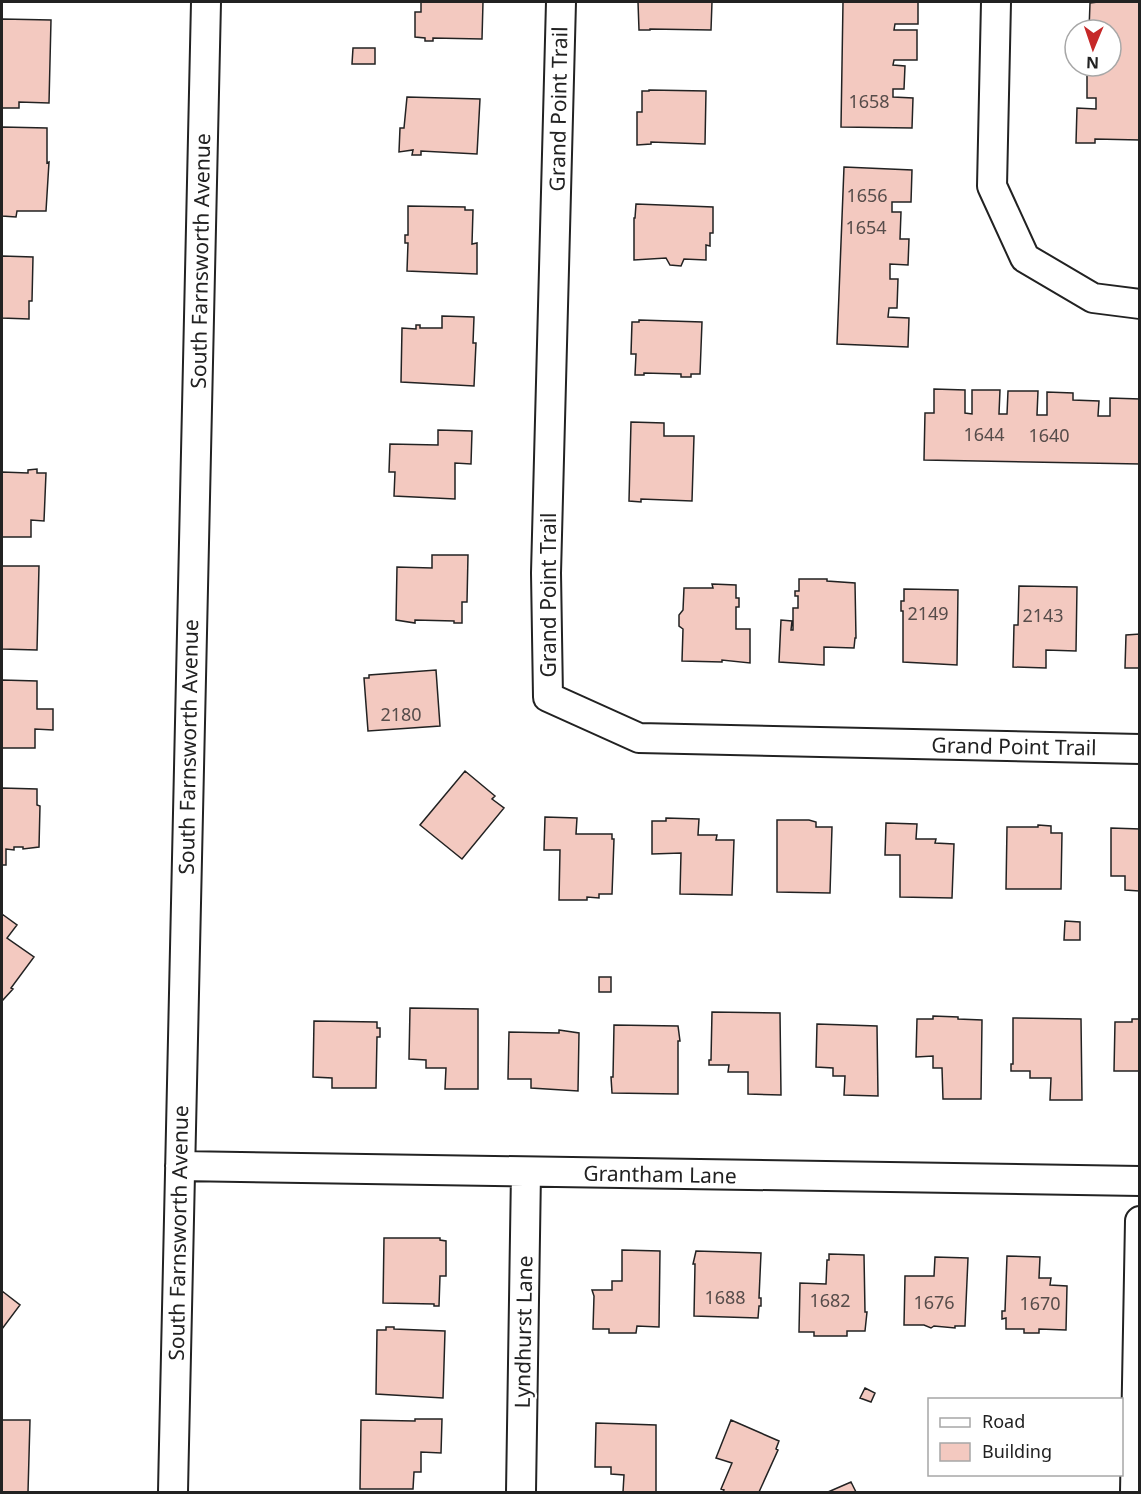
<svg xmlns="http://www.w3.org/2000/svg" width="1141" height="1494" font-family="'Noto Sans',sans-serif">
<style>
.building{fill:#f3c9c0;stroke:#222;stroke-width:1.5}
.lines{fill:none;stroke-linecap:round;stroke-linejoin:round}
.street-casing{stroke:#222;stroke-width:32}
.street{stroke:#fff;stroke-width:28}
.labels{text-anchor:middle;dominant-baseline:central;stroke-width:4.5;stroke-linejoin:round;paint-order:stroke}
.number-label{font-size:18px;fill:#564c4a}
.street-label{font-size:21px;fill:#222;stroke:#fff}
</style>
<rect width="100%" height="100%" fill="#fff"/>
<path class="building" d="M421 2H483L482 39 433 38V41H425V38L415 37V12H421Z
M638 2H712L711 30 650 29V30H639Z
M843 2H918V24H895L894 30H917V60H894L893 65 905 66 904 89H893V97L913 98 912 128 841 127Z
M1098 2H1140V140L1095 139V143H1076L1077 108 1096 109V98H1087V71H1079V66H1111V30H1089L1090 3Z
M2 19 51 20 49 103 19 102V108H2Z
M353 48H375V64H352Z
M649 90 706 91 705 144 651 142V144L637 145V112H642V91H649Z
M407 97 480 99 477 154 421 151V155H412L413 150 399 152 400 128H404Z
M2 127 47 128V163L49 162 46 211H17L16 217 2 216Z
M844 167 912 170 911 202H892V212H901L900 239H909L908 265 890 264V279H898L897 308H889L888 317 909 318 908 347 837 344Z
M636 204 713 207V233H710V246L706 245V260L684 259 681 266 670 265 666 258 634 260V218H635Z
M408 206 465 207V210H473L472 244 477 243V274L407 271 408 243H405V235H408Z
M2 256 33 257 32 301H29V319L2 318Z
M442 316 474 317 473 343H476L474 386 401 382 402 328 416 329V325H420V328H442Z
M639 320 702 322 700 374H691V377H681V374L644 373V375H635L636 354H631L632 322H639Z
M934 389 965 390V413L972 414V390H1000L999 414H1007L1008 391H1038L1037 415H1047V392L1073 393V400L1099 401 1098 416H1110V398L1140 399V464L924 460 925 413H934Z
M631 422 664 423V436H694L692 501 641 499V502L629 501Z
M438 430 472 431 471 464 455 463V499L394 496 395 472H389L390 444 438 445Z
M37 469V473H46L44 521 31 520V537H2V472L28 473V470Z
M432 555H468L467 602H462V623H454V621L415 620V623L396 620 397 567 432 568Z
M2 566H39L37 650 2 649Z
M799 579H827V581L855 583 856 638H855L854 648 824 647V665L779 662 781 620 792 621 791 630H793V608H798V596H795V591H799Z
M712 584 736 585V598H739V607H736V629H750V663L722 660V662L682 661 683 629 679 626V615L683 610 684 588H713Z
M1019 586 1077 587 1076 651 1046 650V668L1013 667 1014 625H1018Z
M904 589 958 590 957 665 903 662V611H901V601H904Z
M1140 634V668H1125L1126 635Z
M436 670 440 726 368 731 364 678H369V675Z
M2 680 37 681V709H53V730L35 729V748H2Z
M465 771 495 796 492 799 504 808 462 859 420 825Z
M2 788 37 789V805L40 806 39 847 23 849V847H14V850L6 849V865H2Z
M545 817 577 818 576 834H612V839H614L612 894H599V898L587 897V900H559L560 850H544Z
M666 818 699 819 698 835H717L716 840H734L732 895 680 894 681 853 652 854V821H666Z
M777 820H809L816 822V827H832L830 893 777 892Z
M886 823 917 824 916 839H936L935 843 954 844 952 898 900 897V855H885Z
M1038 825 1051 826V833H1062L1061 889H1006L1007 827H1038Z
M1111 828 1140 829 1139 891 1125 890V876H1111Z
M2 914 17 925 7 938 34 957 11 988 13 989 2 1001Z
M1065 921 1080 922V940H1064Z
M599 977H611V992H599Z
M410 1008 478 1009V1089H445L446 1068H426V1060L409 1059Z
M712 1012 780 1013 781 1095 748 1094V1072H728L729 1065H709V1060H711Z
M933 1016 958 1017V1019L982 1020 981 1099H943L942 1068H933V1056L916 1057 917 1019H933Z
M1013 1018 1081 1019 1082 1100H1050L1051 1078H1030V1071H1011V1064H1013Z
M1132 1019H1140V1071H1114L1115 1022H1132Z
M314 1021 377 1022V1028H380V1037H377L376 1088H332V1078L313 1077Z
M817 1024 877 1026 878 1096 844 1095 845 1076H833V1068L816 1067Z
M614 1025 678 1026 680 1041H678V1094L612 1093 611 1077H613Z
M559 1030 579 1033 578 1091 531 1088V1079H508L509 1032 559 1033Z
M384 1238H440V1240L446 1241V1276H440L439 1306H434V1304L383 1303Z
M622 1250 660 1251 659 1327 637 1326 636 1333H609V1329H593L594 1296 592 1290H612V1281H622Z
M696 1251 761 1253 759 1298H761V1306H759L758 1318 694 1316 695 1264H693Z
M829 1254 864 1255 865 1312H867L865 1331H847V1336H814V1332H799L800 1283 826 1284 827 1260H829Z
M1007 1256 1040 1257 1039 1278H1051L1050 1285 1067 1286 1066 1330 1039 1329V1333H1024V1329H1006V1318L1002 1319V1311H1005Z
M935 1257 968 1258 965 1326H955V1328L934 1326 931 1328 924 1325H904L905 1276H934Z
M2 1291 20 1305 2 1329Z
M386 1327H394V1329L445 1331 443 1398 376 1394 377 1330H386Z
M865 1388 875 1393 871 1402 860 1398Z
M415 1419H442L441 1453 421 1452V1472H414L413 1489H360L361 1420 415 1421Z
M2 1420H30L28 1492H2Z
M731 1420 779 1441 776 1449 778 1450 759 1492H723L724 1490 721 1489 732 1463 716 1458Z
M596 1423 656 1425V1492H623L624 1475 611 1474V1467H595Z
M851 1482 856 1492H828Z"/>
<g class="lines">
<g class="street-casing">
<path id="street" d="M561 2 546 573 548 697 639 738 1140 749
M996 2 992 186 1025 258 1093 298 1140 304
M180 1166 1140 1181
M173 1492C183 995 194 498 206 2
M521 1492 526 1172
M1135 1492 1140 1221"/>
</g>
<use href="#street" class="street"/>
</g>
<g class="labels">
<g class="number-label">
<text x="869" y="101">1658</text>
<text x="867" y="195">1656</text>
<text x="866" y="227">1654</text>
<text x="984" y="434">1644</text>
<text x="1049" y="435">1640</text>
<text x="928" y="613">2149</text>
<text x="1043" y="615">2143</text>
<text x="401" y="714">2180</text>
<text x="725" y="1297">1688</text>
<text x="830" y="1300">1682</text>
<text x="934" y="1302">1676</text>
<text x="1040" y="1303">1670</text>
</g>
<g class="street-label">
<text transform="translate(558 109) rotate(-89)">Grand Point Trail</text>
<text transform="translate(200 261) rotate(-89)">South Farnsworth Avenue</text>
<text transform="translate(548 595) rotate(-90)">Grand Point Trail</text>
<text transform="translate(1014 746) rotate(1)">Grand Point Trail</text>
<text transform="translate(188 747) rotate(-89)">South Farnsworth Avenue</text>
<text transform="translate(660 1174) rotate(1)">Grantham Lane</text>
<text transform="translate(178 1233) rotate(-89)">South Farnsworth Avenue</text>
<text transform="translate(523 1332) rotate(-89)">Lyndhurst Lane</text>
</g>
</g>
<rect width="1141" height="1494" fill="none" stroke="#222222" stroke-width="6"/>
<rect x="928" y="1398" width="195" height="78" fill="#ffffff" stroke="#a7a7a7" stroke-width="1.5"/>
<rect x="940" y="1418" width="30" height="9" fill="#ffffff" stroke="#a7a7a7" stroke-width="1.5"/>
<text x="982" y="1428" font-size="18" fill="#222222">Road</text>
<rect x="940" y="1443" width="30" height="18" fill="#f3c9c0" stroke="#a7a7a7" stroke-width="1.5"/>
<text x="982" y="1458" font-size="18" fill="#222222">Building</text>
<g transform="translate(1093 48) rotate(182)"><circle r="28" fill="#ffffff" stroke="#a7a7a7" stroke-width="1.5"/>
<path d="M0-4.5L10 22L0 15L-10 22Z" fill="#c62828"/>
<text y="-9" font-size="16" font-weight="bold" text-anchor="middle" fill="#222222">N</text>
</g>
</svg>
